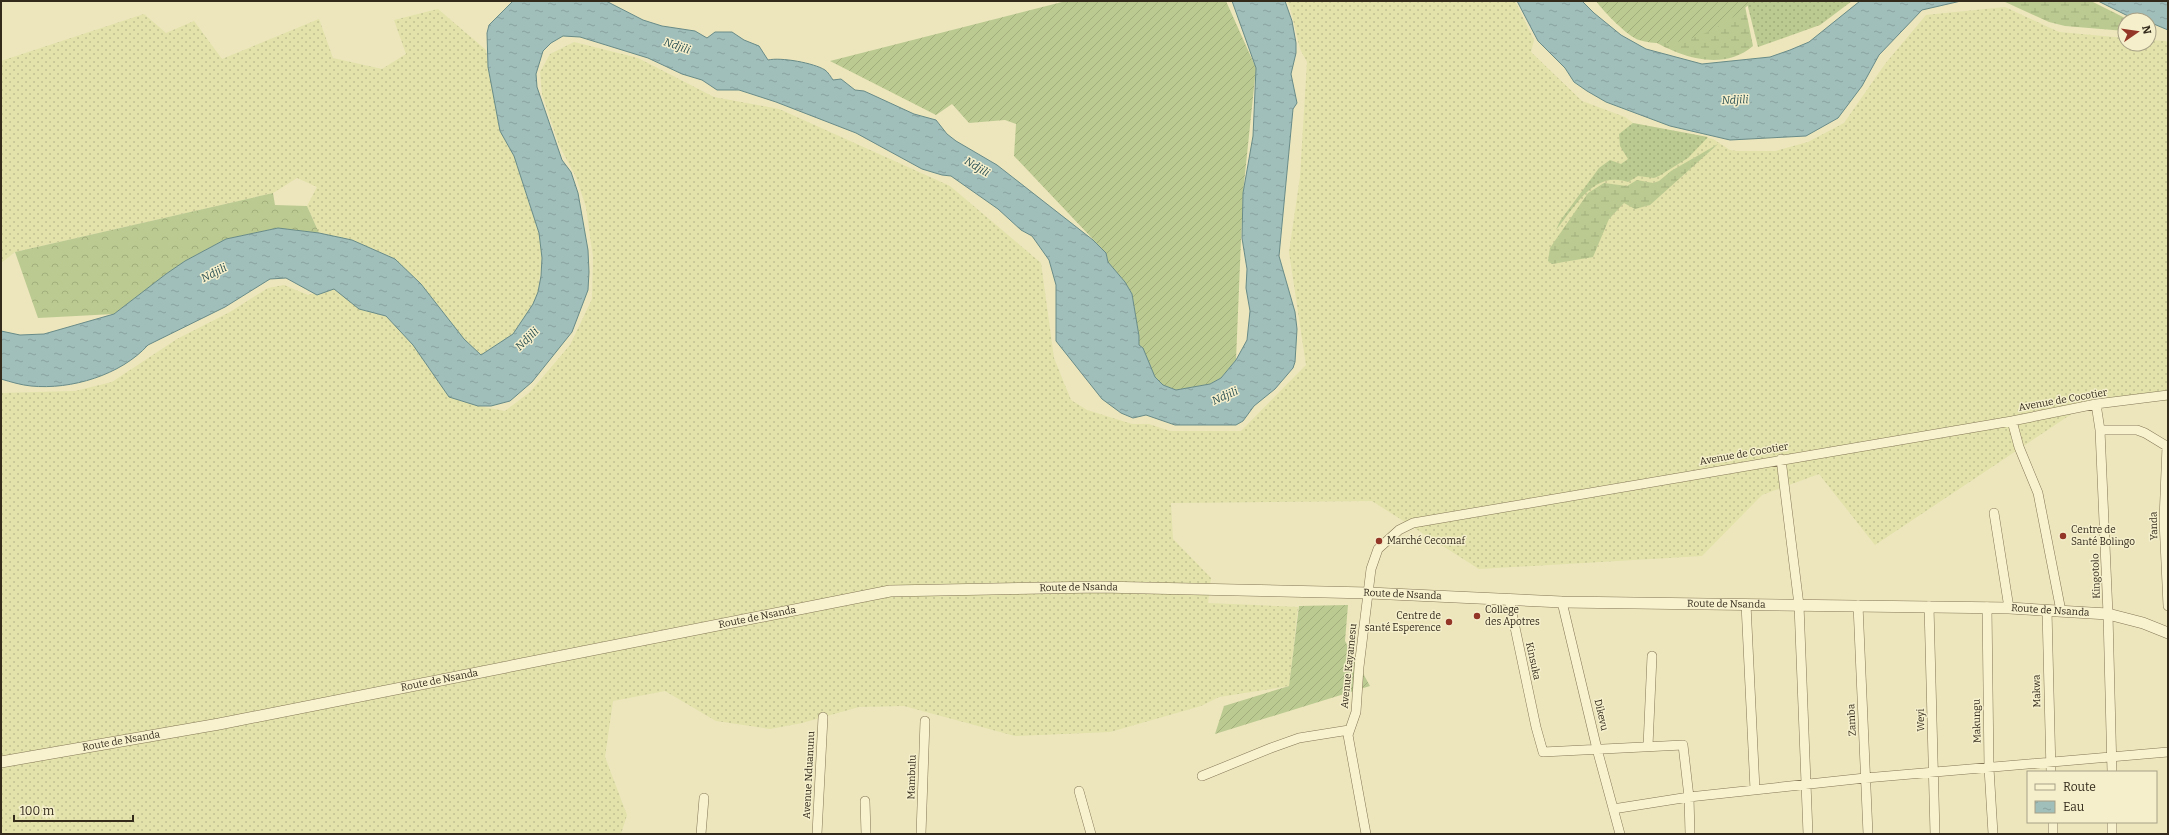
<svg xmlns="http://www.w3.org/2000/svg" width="2169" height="835" font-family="Bitter,serif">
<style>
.farmland{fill:url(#farmland-dots)}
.grass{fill:url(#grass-dots)}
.forest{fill:url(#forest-crowns)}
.wetland{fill:url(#wetland-marsh)}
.garden{fill:url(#garden-furrows)}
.water{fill:url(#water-ripples);stroke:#688b88}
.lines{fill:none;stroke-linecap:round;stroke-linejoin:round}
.minor-casing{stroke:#847656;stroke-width:10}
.tertiary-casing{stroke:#847656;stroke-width:12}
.minor{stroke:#f8f2cf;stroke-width:9}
.tertiary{stroke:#f8f2cf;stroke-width:11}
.poi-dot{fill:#933627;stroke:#f5efcc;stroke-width:1.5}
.labels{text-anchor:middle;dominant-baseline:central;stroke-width:3;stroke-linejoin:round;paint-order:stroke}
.street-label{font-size:10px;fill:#332a1b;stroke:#f5efcc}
.poi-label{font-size:10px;fill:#332a1b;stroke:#f5efcc;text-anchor:start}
.water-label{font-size:11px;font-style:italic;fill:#2a5053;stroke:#f5efcc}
</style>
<defs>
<pattern id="farmland-dots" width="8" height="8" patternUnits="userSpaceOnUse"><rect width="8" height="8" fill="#e2e2aa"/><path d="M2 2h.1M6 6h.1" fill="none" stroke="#c2c292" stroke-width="1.8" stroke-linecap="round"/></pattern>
<pattern id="grass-dots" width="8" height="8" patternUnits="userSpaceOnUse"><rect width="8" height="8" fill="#bbca91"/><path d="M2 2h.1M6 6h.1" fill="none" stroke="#a1ae7c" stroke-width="1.8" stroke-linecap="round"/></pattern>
<pattern id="forest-crowns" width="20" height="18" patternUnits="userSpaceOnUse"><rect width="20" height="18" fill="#bbca91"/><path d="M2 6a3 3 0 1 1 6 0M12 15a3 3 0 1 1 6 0" fill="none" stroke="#a1ae7c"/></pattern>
<pattern id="wetland-marsh" width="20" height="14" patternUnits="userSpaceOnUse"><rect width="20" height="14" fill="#bbca91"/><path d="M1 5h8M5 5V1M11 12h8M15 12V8" fill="none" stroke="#a1ae7c"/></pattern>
<pattern id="garden-furrows" width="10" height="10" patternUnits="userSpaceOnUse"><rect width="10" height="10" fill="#bbca91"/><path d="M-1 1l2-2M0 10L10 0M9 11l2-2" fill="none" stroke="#a1ae7c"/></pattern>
<pattern id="water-ripples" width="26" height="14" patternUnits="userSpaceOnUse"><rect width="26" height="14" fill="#a0beba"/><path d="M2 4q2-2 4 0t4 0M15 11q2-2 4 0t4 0" fill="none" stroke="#8aa39f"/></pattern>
</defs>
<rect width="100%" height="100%" fill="#ede6bc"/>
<path class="farmland" d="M1287 1H1515L1534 40 1531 52 1582 101 1625 117 1633 123 1713 139 1730 150 1737 151H1775L1808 142 1844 123 1885 64 1926 15 2005 7 2059 32 2125 38V44H2149V40L2166 41 2168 43V401L2097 397 1875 545 1819 474 1762 495 1702 556 1479 569 1372 501 1171 503 1173 539 1211 578 1208 603 1298 607 1289 686 1219 697 1201 706 1110 732 1015 736 904 706 859 707 802 723 770 729 716 721 665 691 613 701 605 757 627 815 621 834H1V393L75 391 112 382 177 339 230 312 268 288 284 285 308 295 334 288 359 309 386 316 413 345 449 397 478 406 505 411 530 392 570 345 592 299 593 257 586 207 576 177 559 145 542 94 540 72 550 54 574 42 638 58 714 97 779 109 950 186 1041 263 1054 358 1071 400 1087 410 1132 424H1149L1170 431H1241L1306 365 1289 252 1300 177 1307 62 1300 49 1290 7Z
M438 9 486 50 500 131 514 156 539 233 542 258 538 292 533 304 513 334 495 347 481 355 464 339 421 284 352 240 319 233 307 206 317 187 297 178 273 193 15 252 1 263V61L144 14 166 33 194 21 222 59 319 19 333 58 382 69 406 54 394 20Z"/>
<path class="grass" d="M1749 1H1852L1820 25 1758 47 1747 3Z
M1633 123 1708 137 1688 158 1659 176 1654 178 1638 176 1628 182C1593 170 1575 207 1556 230L1560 221 1599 168 1610 160 1621 164 1628 159 1620 146 1619 134Z"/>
<path class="forest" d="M273 193 275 205 307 206 319 233 278 228 226 239 185 261 166 274 114 314 38 318 15 252Z"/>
<path class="wetland" d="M1744 1 1753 46C1721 73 1677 56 1645 36Z
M2003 1H2091L2129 20H2125V31L2065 26 2049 22Z
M1718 144 1650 205 1635 209 1624 203 1609 219 1593 257 1552 264 1548 261 1550 248 1588 193 1604 183 1627 186 1637 180 1653 183 1659 181 1671 171Z"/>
<path class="garden" d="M1066 1H1226L1256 68 1243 193 1236 360 1221 378 1210 384 1176 390 1163 385 1155 377 1139 345V336L1132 294 1125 282 1108 262 1106 253 1014 156 1016 124 1005 120 969 123 952 104 936 115 830 61Z
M1596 1H1753C1723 28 1681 52 1639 40 1628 37 1603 11 1596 1Z
M1348 605 1345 641 1370 686 1215 734 1224 706 1289 686 1299 606Z"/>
<path class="water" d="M513 1H606L643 20 662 26 695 31 707 38 715 32H732L744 40 759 46 768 60C781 57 814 63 825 70 828 72 831 77 833 80L841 79 855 90 864 91 914 114 936 120 947 134 956 141 997 165 1093 240 1106 253 1108 262 1125 282 1132 294 1139 336V345L1143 348 1155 377 1163 385 1176 390 1210 384 1221 378 1236 360 1247 340 1250 311 1246 288 1247 269 1242 238 1243 193 1253 136 1256 68 1232 1H1285L1292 21 1296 43V53L1291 74 1297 103 1293 109 1279 256 1295 312 1297 329 1295 362 1293 368 1275 389 1254 406 1243 421 1236 425H1175L1146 415 1133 418 1121 413 1102 399 1056 341V285L1049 260 1032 236 1021 230 998 209 951 176 942 175 922 169 856 133 776 102 739 90H717L702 80 682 74 648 58 580 37 563 36 551 43 543 51 536 74 537 87 562 160 571 172 578 193 588 250 589 272 588 290 572 332 532 382 510 401 491 406H478L449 397 413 345 386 316 359 309 334 289 317 295 286 278 270 279 225 307 148 345C121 375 71 390 31 386 21 385 11 382 1 379V331L20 335 44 334 114 314 166 274 185 261 226 239 278 228 319 233 352 240 395 259 421 284 464 339 481 355 513 334 533 304 538 292 541 276 542 258 539 233 514 156 500 131 488 67 487 33 489 25Z
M1517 1H1582L1594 13 1621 35 1646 49 1702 64 1770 57 1790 50 1809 42 1860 1H1961L1922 10 1879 55 1862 86 1838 118 1806 136 1730 140 1670 126 1606 102 1587 91 1574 82 1565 68 1538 41Z
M2098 1H2168V30L2149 22V20L2128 16Z"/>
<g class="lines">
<g class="minor-casing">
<path id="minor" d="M2096 404 2100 430 2108 614 2112 772
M2012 421 2019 447 2038 493 2061 611
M2100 430H2137L2145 433 2168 447
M2167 446 2164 520 2168 606
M1781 459 1799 605 1808 834
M1994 513 2009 608
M1509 599 1536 727 1543 752 1683 745 1689 797 1690 834
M1562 602 1597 749 1620 834
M1746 604 1755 790
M1858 605 1868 834
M1929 606 1935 834
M1987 607 1989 768 1993 834
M2047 610 2051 772
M1648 746 1652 656
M1202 776 1271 748 1299 738 1349 730
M1079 791 1091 834
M865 801 866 834
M1613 809 1689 797 1865 778 2168 752
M2053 822V834
M2112 822V834
M701 834 704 798
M817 834 823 717
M921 834 925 721
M1366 834 1348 735 1356 712 1359 667 1371 569 1378 549 1399 530 1413 523 2012 421 2096 404 2168 395"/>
</g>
<g class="tertiary-casing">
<g id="tertiary">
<path id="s1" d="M1 762 219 724 890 591 1100 587 1369 593 1562 602 2009 608 2108 614 2143 623 2168 633"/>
</g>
</g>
<use href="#minor" class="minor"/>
<use href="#tertiary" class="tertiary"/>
</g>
<g class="poi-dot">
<circle cx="2063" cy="536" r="4"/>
<circle cx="1379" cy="541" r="4"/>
<circle cx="1477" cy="616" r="4"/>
<circle cx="1449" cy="622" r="4"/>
</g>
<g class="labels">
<g class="street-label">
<text transform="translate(2063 400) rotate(-10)">Avenue de Cocotier</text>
<text transform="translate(1744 454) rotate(-10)">Avenue de Cocotier</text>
<text transform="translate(2154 526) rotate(-91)">Yanda</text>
<text transform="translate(2096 576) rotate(-92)">Kingotolo</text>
<text stroke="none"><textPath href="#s1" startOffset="1094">Route de Nsanda</textPath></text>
<text stroke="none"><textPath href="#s1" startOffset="1418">Route de Nsanda</textPath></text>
<text stroke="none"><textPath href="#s1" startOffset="1742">Route de Nsanda</textPath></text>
<text stroke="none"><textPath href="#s1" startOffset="2066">Route de Nsanda</textPath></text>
<text stroke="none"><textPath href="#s1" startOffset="770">Route de Nsanda</textPath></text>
<text transform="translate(1533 661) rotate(78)">Kinsuka</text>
<text transform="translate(1349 666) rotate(-84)">Avenue Kayamesu</text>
<text stroke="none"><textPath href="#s1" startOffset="446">Route de Nsanda</textPath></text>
<text transform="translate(2037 691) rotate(-91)">Makwa</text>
<text transform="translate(1601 715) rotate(77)">Dikevu</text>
<text transform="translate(1852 720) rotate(-93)">Zamba</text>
<text transform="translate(1921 720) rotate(-91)">Weyi</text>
<text transform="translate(1977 721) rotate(-91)">Makungu</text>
<text stroke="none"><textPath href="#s1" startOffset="122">Route de Nsanda</textPath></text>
<text transform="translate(809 775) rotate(-87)">Avenue Nduanunu</text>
<text transform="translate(912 777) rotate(-88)">Mambulu</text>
</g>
<g class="poi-label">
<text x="2071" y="530">Centre de<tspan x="2071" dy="12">Santé Bolingo</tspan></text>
<text x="1387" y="541">Marché Cecomaf</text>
<text x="1485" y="610">College<tspan x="1485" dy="12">des Apotres</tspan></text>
<text x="1441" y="616" text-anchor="end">Centre de<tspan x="1441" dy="12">santé Esperence</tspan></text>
</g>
<g class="water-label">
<text transform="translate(677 46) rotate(19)">Ndjili</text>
<text transform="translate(1735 100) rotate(-2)">Ndjili</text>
<text transform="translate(977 167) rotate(31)">Ndjili</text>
<text transform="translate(214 273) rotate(-27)">Ndjili</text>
<text transform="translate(527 339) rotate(-44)">Ndjili</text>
<text transform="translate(1225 396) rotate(-24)">Ndjili</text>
</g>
</g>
<rect width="2169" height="835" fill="none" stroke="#332a1b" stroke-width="4"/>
<rect x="2027" y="771" width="130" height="52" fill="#f5efcc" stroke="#a7a085"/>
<rect x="2035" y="784" width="20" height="6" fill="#f8f2cf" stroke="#a7a085"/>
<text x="2063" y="791" font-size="12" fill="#332a1b">Route</text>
<rect x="2035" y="801" width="20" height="12" fill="url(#water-ripples)" stroke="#a7a085"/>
<text x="2063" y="811" font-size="12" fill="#332a1b">Eau</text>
<g transform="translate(2137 32) rotate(77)"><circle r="19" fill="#f5efcc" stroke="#a7a085"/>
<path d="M0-3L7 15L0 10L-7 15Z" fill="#933627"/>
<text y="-6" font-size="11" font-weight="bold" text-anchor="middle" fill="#332a1b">N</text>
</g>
<path d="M14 815v6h119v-6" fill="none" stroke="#332a1b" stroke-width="2"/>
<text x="20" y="815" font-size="12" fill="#332a1b" stroke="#f5efcc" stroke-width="3" paint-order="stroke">100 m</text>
</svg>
